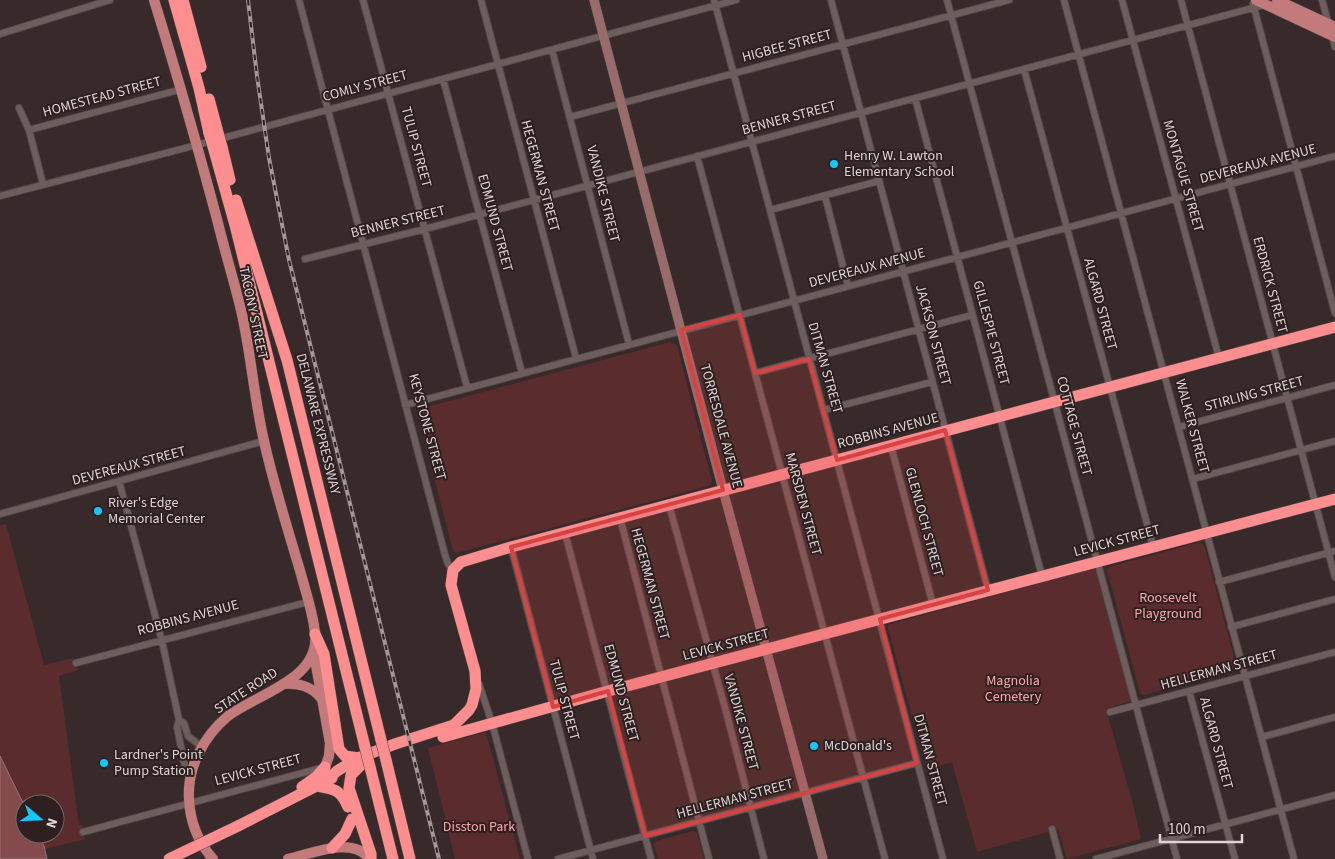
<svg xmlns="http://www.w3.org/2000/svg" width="1335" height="859" font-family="'Source Sans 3',sans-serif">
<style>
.green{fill:#5a2c2d}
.water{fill:#834b4c;stroke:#9e7474}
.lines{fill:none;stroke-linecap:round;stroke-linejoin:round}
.street-casing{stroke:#544848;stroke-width:8}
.secondary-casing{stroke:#544848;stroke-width:10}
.primary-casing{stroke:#544848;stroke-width:11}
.highway-casing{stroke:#544848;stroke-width:12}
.street{stroke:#6e5d5d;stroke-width:6}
.secondary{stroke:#996c6c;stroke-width:9}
.primary{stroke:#c37a7b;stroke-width:10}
.highway{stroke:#fc8e8f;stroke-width:11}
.rail-casing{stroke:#a39897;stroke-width:4}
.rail{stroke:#2e2020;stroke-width:2;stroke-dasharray:5.5;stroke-linecap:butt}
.highway-bridge-casing{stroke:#544848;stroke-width:12;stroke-linecap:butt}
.highway-bridge{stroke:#fc8e8f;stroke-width:11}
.marked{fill:#d74242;fill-opacity:0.2;stroke:#d74242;stroke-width:4;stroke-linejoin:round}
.poi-dot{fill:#11cafb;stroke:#2e2020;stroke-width:2}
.labels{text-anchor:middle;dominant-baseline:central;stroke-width:4;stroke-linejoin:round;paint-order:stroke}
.street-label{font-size:14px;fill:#ddd4d3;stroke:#2e2020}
.poi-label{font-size:14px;fill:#ddd4d3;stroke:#2e2020;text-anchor:start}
.park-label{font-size:14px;fill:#ffa6a6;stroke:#2e2020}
</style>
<rect width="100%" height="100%" fill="#382a2a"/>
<path class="green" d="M670 342 677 345 712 482 708 486 457 553 453 551 417 412 419 409Z
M6 524 44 665 74 658 78 670 59 676 79 825H82L85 839 45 849 38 834H55V804H25V815V806L0 756V526Z
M1200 542 1204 545 1237 668 1144 695 1140 693 1107 570 1109 567Z
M1095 568 1131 701 1106 709 1134 808 1141 839 1067 859 1058 829 977 852 952 762 927 770 887 625Z
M486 732 520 859H455L428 748Z
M693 831 697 833 704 859H658L654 845 656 841Z"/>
<path class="water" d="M0 756 25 807V834H38L44 846 47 859H0Z"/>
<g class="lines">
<g class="street-casing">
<path id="street" d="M299 0 445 555 448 564 453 570
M363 0 467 387
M481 0 576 358
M714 0 943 859
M831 0 988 590
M947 0 1177 859
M1064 0 1294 859
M1122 0 1219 358
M1181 0 1335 577
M1322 0 1335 47
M1253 4 1335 313
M0 34 110 0
M552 50 629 344
M1024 69 1153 546
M443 79 522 373
M915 98 1042 576
M19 108 29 130 43 184
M570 117 1009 0
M29 130 182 89
M697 156 885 859
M0 196 197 145 736 0
M825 196 848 286
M770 210 879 181
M305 259 425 229 1264 5
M755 373 972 315
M405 405 1335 156
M824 410 932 382
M1179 427 1335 385
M891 446 933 605
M1193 479 1335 441
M119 481 162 641 179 720 177 727 185 767 191 773
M669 505 727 715 764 859
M0 514 264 441
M620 518 709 859
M565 533 651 859
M511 547 593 859
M1219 582 1335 551
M1231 627 1335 599
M76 663 308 602
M479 684 492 723 528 859
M1189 691 1235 859
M1110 712 1335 652
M179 720 184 723 188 736 202 747
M1262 737 1335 717
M1052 829 1060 859
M83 832 321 768
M558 859 917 763
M1096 859 1335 795"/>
</g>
<g class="secondary-casing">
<path id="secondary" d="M594 0 723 490 823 859"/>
</g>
<g class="primary-casing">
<path id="primary" d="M154 0C177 74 198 148 218 223 225 252 234 281 241 310 251 353 254 398 264 441 274 486 288 530 301 574 306 593 313 613 315 633 321 679 257 694 228 716 204 736 187 767 189 799 190 821 198 842 213 859
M1256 0 1335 37
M1277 0 1335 27
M314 654 330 743 329 756 325 767
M283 684C299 683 311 686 321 698
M288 859C311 854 354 835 369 859"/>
</g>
<g class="highway-casing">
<path id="highway" d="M174 0 199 88 209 133
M183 0 201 67
M209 99 217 129
M222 147 230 180
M214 150 235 225 365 747
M236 200 287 360 381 740
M315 634 324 654 339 749 345 756 358 758
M443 737 608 691 1335 499
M386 760 410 859
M360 766 351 775 349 788 371 854V859
M370 767 393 859
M326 781 337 771 358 758 395 744 454 725 469 710 472 705 476 689 475 671 451 585 453 570 461 562 511 547 1335 327
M317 786C335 789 341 790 348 807
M302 787 316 777 325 767
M238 826 332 778
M332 848 345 834 352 819"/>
</g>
<use href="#street" class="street"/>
<use href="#secondary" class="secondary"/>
<use href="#primary" class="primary"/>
<use href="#highway" class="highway"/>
<g class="rail-casing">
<path id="rail" d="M248 0 257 76 269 158 289 260 439 859"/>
</g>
<use href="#rail" class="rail"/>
<g class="highway-bridge-casing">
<path id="highway-bridge" d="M217 129 222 147
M209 133 214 150
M381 740 386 760
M365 747 370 767
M169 859 238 826"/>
</g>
<use href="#highway-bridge" class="highway-bridge"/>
</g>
<path class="marked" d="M740 315 755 373 809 359 837 460 945 430 988 590 880 619 917 763 645 836 608 691 553 707 511 547 723 490 681 330Z"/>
<g class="poi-dot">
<circle cx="834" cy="164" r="5"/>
<circle cx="98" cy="511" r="5"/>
<circle cx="814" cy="746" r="5"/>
<circle cx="104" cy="763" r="5"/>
</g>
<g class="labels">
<g class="street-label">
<text transform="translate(787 46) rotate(-15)">HIGBEE STREET</text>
<text transform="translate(365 86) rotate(-15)">COMLY STREET</text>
<text transform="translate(102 97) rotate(-15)">HOMESTEAD STREET</text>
<text transform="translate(789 118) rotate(-15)">BENNER STREET</text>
<text transform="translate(416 147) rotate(75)">TULIP STREET</text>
<text transform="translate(1258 164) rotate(-15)">DEVEREAUX AVENUE</text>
<text transform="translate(540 176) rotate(75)">HEGERMAN STREET</text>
<text transform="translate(1183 176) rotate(74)">MONTAGUE STREET</text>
<text transform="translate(603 194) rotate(76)">VANDIKE STREET</text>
<text transform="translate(398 222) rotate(-14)">BENNER STREET</text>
<text transform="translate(495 223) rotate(75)">EDMUND STREET</text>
<text transform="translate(867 268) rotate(-15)">DEVEREAUX AVENUE</text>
<text transform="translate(1270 285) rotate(75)">ERDRICK STREET</text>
<text transform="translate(1100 304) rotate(75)">ALGARD STREET</text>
<text transform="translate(253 313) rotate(78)">TACONY STREET</text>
<text transform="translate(991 333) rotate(75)">GILLESPIE STREET</text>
<text transform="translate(933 335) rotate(75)">JACKSON STREET</text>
<text transform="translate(825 368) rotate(74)">DITMAN STREET</text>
<text transform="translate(1254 394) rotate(-15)">STIRLING STREET</text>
<text transform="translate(318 424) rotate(76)">DELAWARE EXPRESSWAY</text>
<text transform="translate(721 426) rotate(75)">TORRESDALE AVENUE</text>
<text transform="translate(1074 426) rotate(75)">COTTAGE STREET</text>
<text transform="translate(1192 426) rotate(75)">WALKER STREET</text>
<text transform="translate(427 427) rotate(75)">KEYSTONE STREET</text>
<text transform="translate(888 431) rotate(-15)">ROBBINS AVENUE</text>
<text transform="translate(129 466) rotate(-15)">DEVEREAUX STREET</text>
<text transform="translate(803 504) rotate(75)">MARSDEN STREET</text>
<text transform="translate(924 522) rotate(75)">GLENLOCH STREET</text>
<text transform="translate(1117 541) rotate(-15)">LEVICK STREET</text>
<text transform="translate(650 584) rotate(75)">HEGERMAN STREET</text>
<text transform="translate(188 618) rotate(-15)">ROBBINS AVENUE</text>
<text transform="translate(726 645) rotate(-15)">LEVICK STREET</text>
<text transform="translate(1219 670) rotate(-15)">HELLERMAN STREET</text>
<text transform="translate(246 691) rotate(-33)">STATE ROAD</text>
<text transform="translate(621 693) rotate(75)">EDMUND STREET</text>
<text transform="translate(564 700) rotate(75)">TULIP STREET</text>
<text transform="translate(741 722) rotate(75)">VANDIKE STREET</text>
<text transform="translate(1216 743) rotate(75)">ALGARD STREET</text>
<text transform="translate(930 760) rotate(75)">DITMAN STREET</text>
<text transform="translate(258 770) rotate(-15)">LEVICK STREET</text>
<text transform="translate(735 799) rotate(-15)">HELLERMAN STREET</text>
</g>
<g class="poi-label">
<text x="844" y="156">Henry W. Lawton<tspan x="844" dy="16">Elementary School</tspan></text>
<text x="108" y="503">River's Edge<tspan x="108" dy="16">Memorial Center</tspan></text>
<text x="824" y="746">McDonald's</text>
<text x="114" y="755">Lardner's Point<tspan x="114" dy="16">Pump Station</tspan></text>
</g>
<g class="park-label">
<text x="1168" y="598">Roosevelt<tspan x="1168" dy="16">Playground</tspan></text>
<text x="1013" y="681">Magnolia<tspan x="1013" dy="16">Cemetery</tspan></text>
<text x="479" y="827">Disston Park</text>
</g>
</g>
<g transform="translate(40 819) rotate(109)"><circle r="24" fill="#2e2020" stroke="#746868"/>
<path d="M0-4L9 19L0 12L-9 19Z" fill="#11cafb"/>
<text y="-8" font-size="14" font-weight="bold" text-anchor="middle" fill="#ddd4d3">N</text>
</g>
<path d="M1160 834v8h82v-8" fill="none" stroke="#ddd4d3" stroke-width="2.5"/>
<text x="1168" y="834" font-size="15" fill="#ddd4d3" stroke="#2e2020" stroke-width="4" paint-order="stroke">100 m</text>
</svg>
